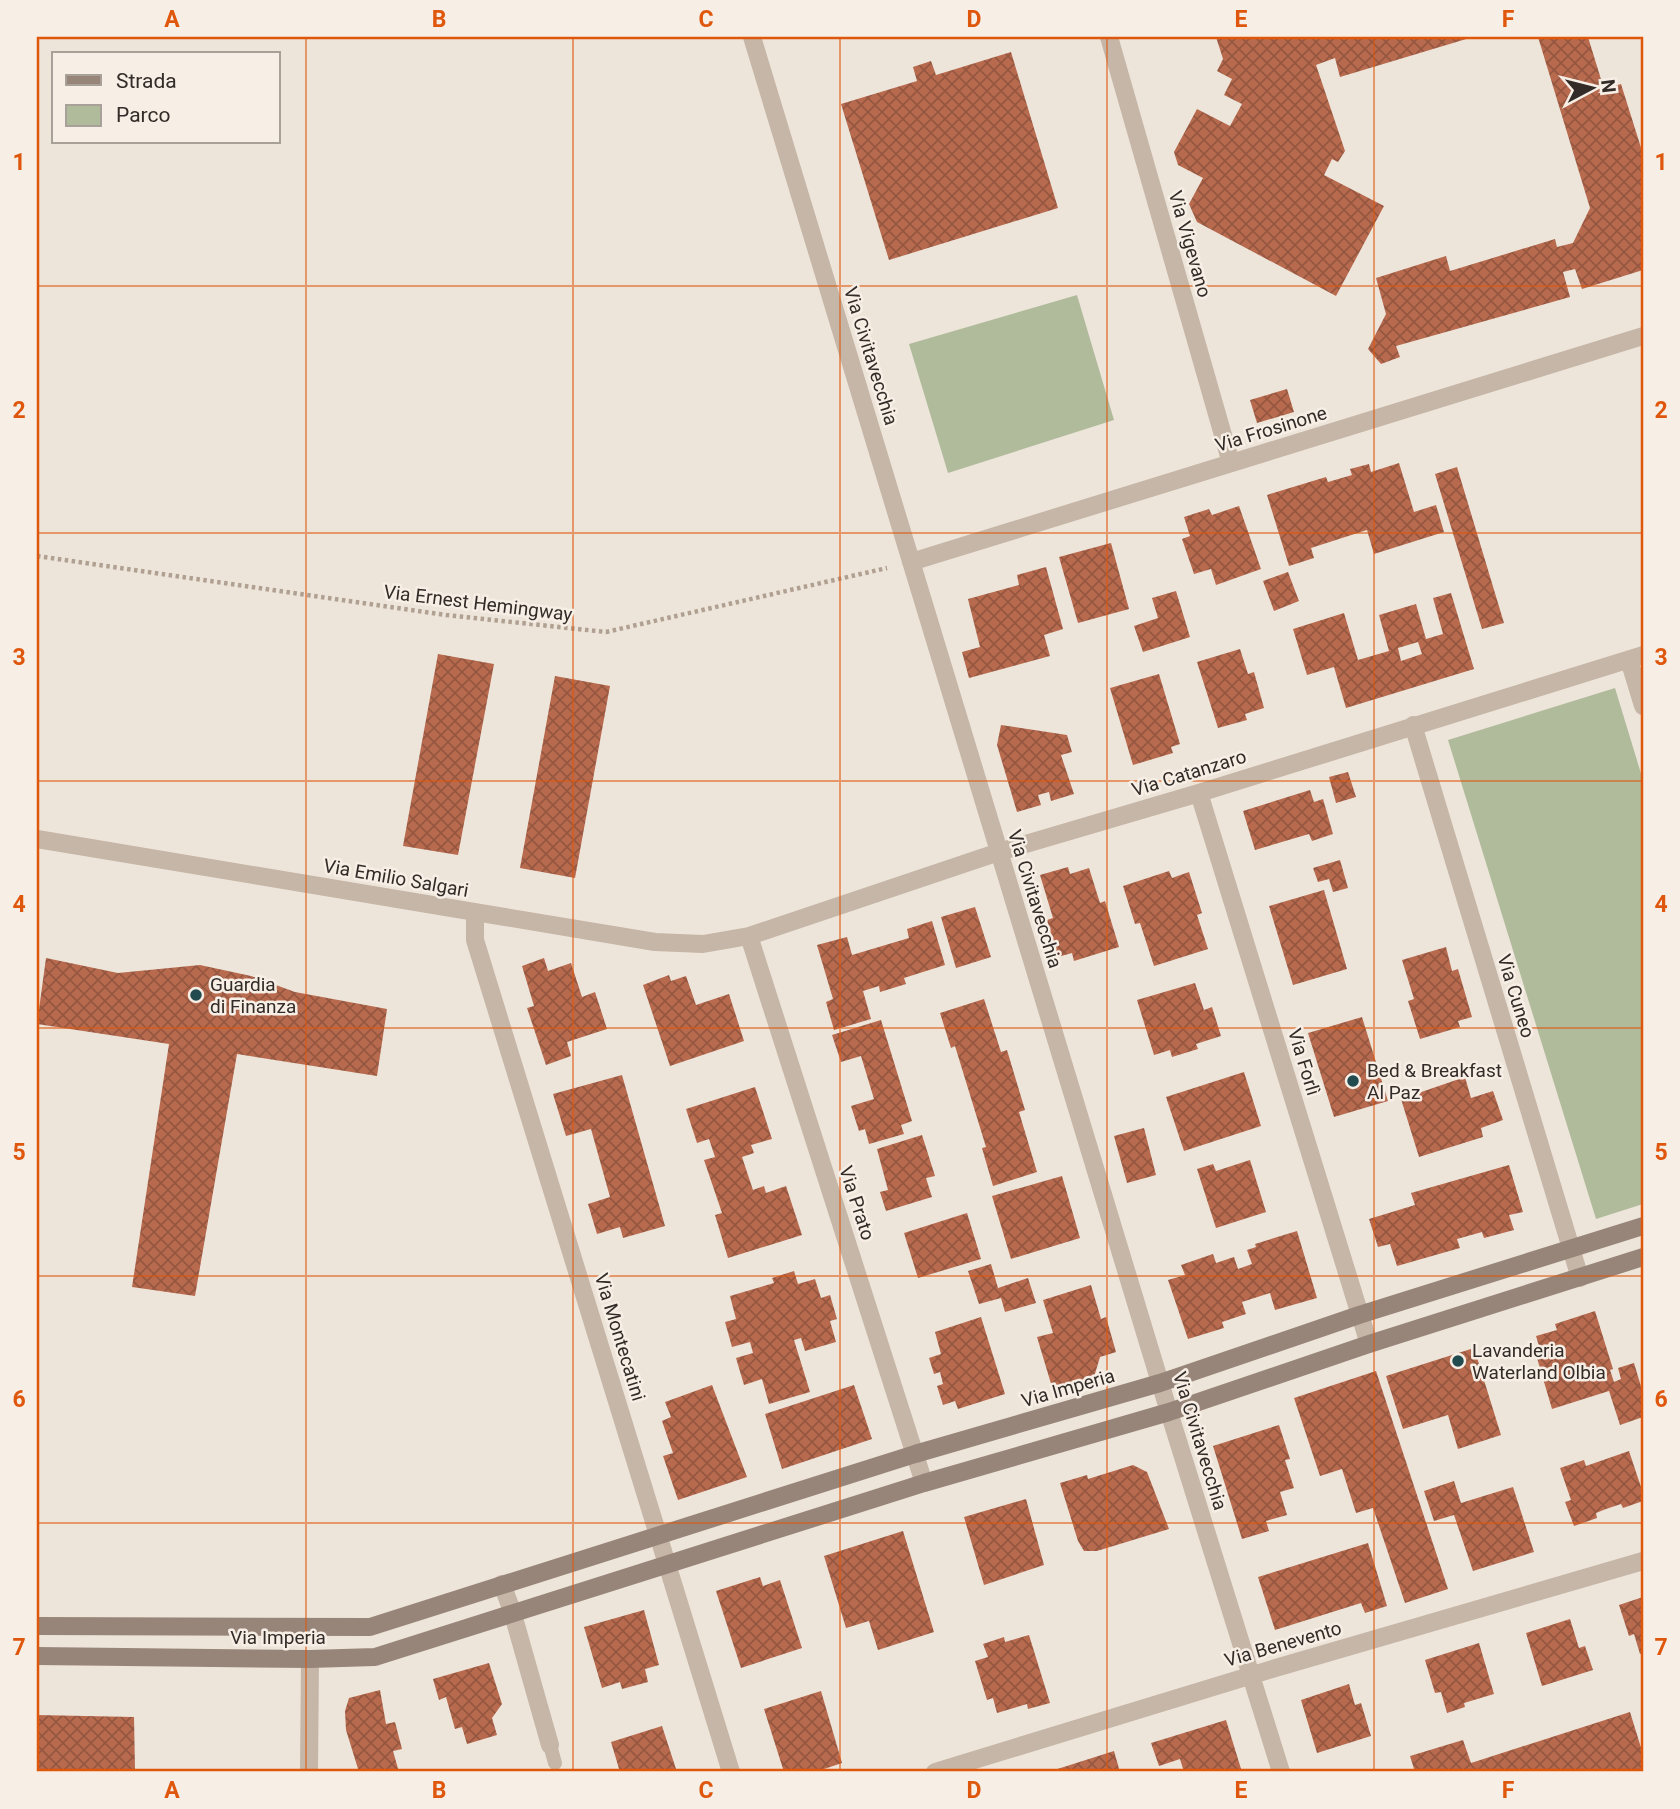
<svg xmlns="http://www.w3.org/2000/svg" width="1680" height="1809" font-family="Roboto,sans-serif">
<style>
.green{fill:#b0bb9c}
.building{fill:url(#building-cross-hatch);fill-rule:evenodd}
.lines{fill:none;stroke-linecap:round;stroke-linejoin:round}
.path{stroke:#b0a092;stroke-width:4.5;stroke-dasharray:3.5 3.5;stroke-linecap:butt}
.lane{stroke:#c5b6a7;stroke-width:14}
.street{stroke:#c5b6a7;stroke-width:18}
.secondary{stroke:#988579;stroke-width:18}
.grid{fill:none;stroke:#df570d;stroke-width:2;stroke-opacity:0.55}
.poi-dot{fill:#214b4f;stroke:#f7efe6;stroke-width:2.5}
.labels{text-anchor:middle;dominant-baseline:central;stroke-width:5;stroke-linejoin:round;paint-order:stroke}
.street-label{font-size:19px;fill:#322b27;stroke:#f7efe6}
.poi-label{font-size:19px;fill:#322b27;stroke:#f7efe6;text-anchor:start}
.neatline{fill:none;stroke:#df570d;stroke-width:2.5}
.grid-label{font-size:23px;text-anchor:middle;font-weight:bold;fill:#df570d}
</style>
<defs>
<pattern id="building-cross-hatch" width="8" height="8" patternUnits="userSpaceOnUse" patternTransform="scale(1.75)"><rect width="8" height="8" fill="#b86a4e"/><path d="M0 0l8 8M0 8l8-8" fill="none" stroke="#965741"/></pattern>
</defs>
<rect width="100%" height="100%" fill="#eee5da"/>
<path class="green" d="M1077 295 1114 420 948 473 909 344Z
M1615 688 1643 780V1204L1596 1219 1448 740Z"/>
<path class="building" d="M1216 37H1473L1340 77 1335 58 1316 65 1345 151 1338 162 1332 159 1324 175 1384 206 1336 296 1197 222 1189 204 1203 178 1178 165 1174 152 1197 109 1230 126 1242 104 1224 95 1232 79 1217 71 1223 59Z
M1538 37H1588L1604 89 1621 84 1643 154V270L1582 289 1575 269 1563 272 1570 297 1396 346 1400 357 1381 364 1368 349 1386 314 1376 278 1446 256 1450 271 1555 239 1557 247 1573 243 1590 208Z
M1011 52 1058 208 889 260 841 104 917 81 913 67 931 61 936 75Z
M1287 389 1294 412 1257 423 1250 400Z
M1399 463 1414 512 1436 505 1444 532 1374 554 1367 530 1311 548 1314 558 1289 566 1267 495 1326 477 1328 482 1352 475 1350 469 1369 464 1371 472Z
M1457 467 1504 623 1482 629 1435 474Z
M1239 506 1261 569 1216 585 1211 569 1194 574 1182 539 1190 536 1184 517 1209 509 1212 515Z
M1111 543 1129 609 1078 623 1059 557Z
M1046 567 1063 629 1044 635 1050 656 969 678 962 652 980 647 968 599 1019 585 1017 575Z
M1288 572 1299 601 1274 611 1263 581Z
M1176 591 1190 637 1143 652 1134 626 1158 618 1152 598Z
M1451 593 1474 669 1346 708 1334 667 1307 675 1293 629 1344 613 1358 660 1389 651 1379 615 1416 604 1426 639 1443 634 1433 598ZM1418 642 1422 654 1401 661 1398 648Z
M1240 649 1248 674 1254 672 1264 708 1245 714 1247 720 1218 728 1197 662Z
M438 654 494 664 458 855 403 846Z
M1159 674 1180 744 1171 747 1173 753 1133 765 1110 688Z
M555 676 610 686 575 878 520 868Z
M1001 725 1067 735 1072 752 1061 755 1074 794 1051 801 1049 792 1038 795 1041 805 1017 812 997 745Z
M1348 772 1356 797 1336 803 1329 777Z
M1310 790 1314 802 1323 799 1333 834 1312 841 1309 834 1255 850 1243 811Z
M1340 860 1348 888 1333 892 1329 879 1318 882 1313 868Z
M1068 867 1070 874 1089 868 1100 903 1105 901 1119 947 1074 961 1072 953 1058 957 1047 920 1053 918 1040 875Z
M1169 871 1172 878 1189 872 1202 913 1197 915 1208 949 1154 966 1140 923 1135 924 1123 886Z
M1324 890 1347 969 1293 985 1269 906Z
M975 907 991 957 956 968 941 917Z
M932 921 945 965 904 978 906 984 880 992 879 986 863 991 871 1019 834 1030 826 1002 833 999 817 945 847 937 852 955 909 938 907 929Z
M1446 947 1452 971 1458 969 1472 1017 1458 1021 1460 1027 1420 1039 1408 1001 1414 999 1402 960Z
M46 958 118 973 200 965 251 976 295 992 387 1009 377 1076 237 1054 195 1296 132 1287 169 1044 37 1024Z
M544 958 548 971 571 963 582 997 595 992 607 1029 567 1042 571 1056 546 1065 527 1008 534 1006 522 966Z
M669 975 671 981 686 976 696 1005 729 994 744 1041 670 1066 643 985Z
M1195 983 1204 1010 1212 1007 1221 1036 1196 1044 1198 1049 1172 1057 1170 1050 1154 1055 1137 1000Z
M984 999 1001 1052 1007 1050 1025 1110 1019 1112 1037 1172 993 1186 982 1148 986 1147 955 1046 951 1048 940 1013Z
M1362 1017 1388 1101 1334 1117 1308 1033Z
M881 1020 912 1121 901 1125 904 1134 869 1144 865 1129 859 1131 851 1106 874 1099 861 1056 841 1062 832 1035Z
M1244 1072 1261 1126 1184 1151 1166 1097Z
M622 1075 665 1226 623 1238 620 1227 597 1234 588 1204 610 1197 591 1129 566 1136 553 1094Z
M1465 1077 1471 1098 1493 1091 1503 1120 1481 1128 1483 1137 1419 1157 1401 1099Z
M755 1087 772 1139 751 1145 754 1153 742 1157 753 1190 764 1186 766 1193 786 1186 802 1235 728 1258 715 1215 722 1213 704 1160 715 1157 709 1139 697 1143 686 1109Z
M1144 1128 1156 1175 1127 1183 1114 1136Z
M922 1135 935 1176 926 1178 932 1197 886 1211 880 1192 888 1190 877 1149Z
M1250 1160 1266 1212 1216 1228 1197 1169 1213 1164 1216 1171Z
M1509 1165 1523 1212 1509 1215 1514 1230 1484 1238 1482 1232 1457 1239 1460 1248 1397 1266 1390 1244 1378 1247 1369 1219 1415 1205 1411 1193Z
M1062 1176 1080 1238 1011 1259 992 1196Z
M967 1213 981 1259 918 1278 904 1233Z
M1297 1231 1317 1298 1275 1310 1270 1293 1242 1302 1246 1314 1222 1322 1224 1328 1188 1339 1168 1280 1185 1275 1181 1265 1213 1254 1216 1263 1234 1257 1238 1269 1252 1264 1247 1250 1256 1247 1255 1244Z
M991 1264 998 1288 1028 1278 1036 1303 1005 1312 1001 1298 979 1304 968 1271Z
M794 1271 798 1284 815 1279 821 1298 830 1295 837 1319 830 1321 836 1342 805 1351 801 1338 794 1340 810 1392 769 1404 762 1379 744 1385 736 1358 753 1353 750 1342 732 1347 725 1322 736 1319 730 1296 774 1283 772 1278Z
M1091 1285 1101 1319 1106 1317 1116 1352 1100 1357 1094 1377 1052 1387 1037 1337 1053 1333 1043 1300Z
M1595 1311 1613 1369 1610 1370 1614 1382 1621 1379 1618 1368 1634 1363 1643 1393V1417L1620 1425 1609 1391 1552 1409 1537 1358 1542 1356 1536 1336 1557 1330 1555 1324Z
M981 1317 1005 1394 958 1409 955 1401 943 1405 937 1386 943 1384 940 1372 934 1374 929 1358 941 1354 935 1332Z
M1474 1348 1501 1435 1458 1449 1448 1415 1403 1429 1386 1376Z
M1376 1371 1448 1589 1405 1603 1373 1508 1356 1513 1342 1469 1320 1476 1294 1398Z
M712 1385 747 1477 678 1500 663 1456 673 1453 662 1421 671 1417 665 1402Z
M854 1385 872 1439 782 1469 765 1414Z
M1279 1425 1290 1459 1285 1460 1294 1488 1280 1492 1287 1515 1266 1521 1269 1531 1242 1539 1213 1446Z
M1629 1451 1643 1493V1501L1623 1508 1621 1504 1606 1509 1596 1513 1597 1518 1574 1526 1565 1502 1571 1500 1560 1468 1584 1460 1586 1466Z
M1133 1465 1147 1472 1169 1529 1097 1551H1084L1078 1541 1060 1483 1087 1475 1088 1479Z
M1454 1481 1461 1503 1513 1487 1534 1552 1473 1571 1454 1515 1434 1521 1424 1491Z
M1026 1499 1044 1565 984 1585 964 1517Z
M903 1531 934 1632 878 1650 869 1621 846 1628 824 1556Z
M1368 1543 1387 1606 1365 1613 1361 1603 1275 1630 1258 1577Z
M760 1577 763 1586 780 1580 802 1648 741 1668 716 1591Z
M1643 1597V1653L1640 1654 1634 1634 1629 1636 1619 1605Z
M644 1610 659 1665 645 1669 648 1682 622 1689 620 1682 602 1688 584 1627Z
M1570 1619 1579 1648 1585 1646 1593 1670 1542 1686 1526 1633Z
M1029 1635 1050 1703 1028 1709 1027 1704 997 1713 993 1698 987 1700 975 1661 988 1657 983 1644 1004 1637 1005 1642Z
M1479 1643 1494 1694 1464 1703 1465 1707 1447 1713 1441 1692 1435 1693 1425 1660Z
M489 1663 502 1704 492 1718 497 1735 467 1744 462 1727 455 1729 446 1697 439 1700 433 1679Z
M1349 1684 1355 1705 1361 1703 1371 1736 1317 1753 1301 1700Z
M380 1690 386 1724 395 1722 402 1749 393 1751 399 1772H359L346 1730 345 1711 349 1698Z
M821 1691 842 1763 815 1772H784L764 1709Z
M1630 1712 1643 1754V1772H1415L1410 1756 1463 1740 1471 1763Z
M37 1715 134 1717 135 1770H58V1772H37Z
M1226 1720 1242 1772H1184L1180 1759 1159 1766 1151 1743Z
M662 1726 677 1772H620L611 1742Z
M1114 1751 1120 1772H1048Z"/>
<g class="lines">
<path class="path" d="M37 556 446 615 606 632 887 568"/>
<path class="lane" d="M550 1745 555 1763"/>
<path class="street" d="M752 37 1169 1412 1281 1772
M1109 37 1231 463
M911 562 1643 336
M1629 660 1643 706
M1413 725 1580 1278
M1199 793 1369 1344
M37 839 655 942 703 944 749 936 999 852 1199 793 1643 655
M475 912V940L731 1772
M749 936 924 1483
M502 1584 512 1611 550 1745
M309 1772 310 1659
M935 1772 1269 1670 1643 1561"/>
<path class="secondary" d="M37 1626 370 1627 915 1454 1160 1383 1359 1315 1643 1226
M37 1656 310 1659 375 1657 924 1483 1169 1412 1369 1344 1643 1257"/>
</g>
<path class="grid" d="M306 37V1772M573 37V1772M840 37V1772M1107 37V1772M1374 37V1772M37 286H1643M37 533H1643M37 781H1643M37 1028H1643M37 1276H1643M37 1523H1643"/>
<g class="poi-dot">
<circle cx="196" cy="995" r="7"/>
<circle cx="1353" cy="1081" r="7"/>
<circle cx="1458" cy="1361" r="7"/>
</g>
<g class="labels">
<g class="street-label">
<text transform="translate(1190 244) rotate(74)">Via Vigevano</text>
<text transform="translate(871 356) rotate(73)">Via Civitavecchia</text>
<text transform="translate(1271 429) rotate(-17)">Via Frosinone</text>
<text transform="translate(478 603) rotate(7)">Via Ernest Hemingway</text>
<text transform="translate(1189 773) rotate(-17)">Via Catanzaro</text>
<text transform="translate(396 878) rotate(10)">Via Emilio Salgari</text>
<text transform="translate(1035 899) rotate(73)">Via Civitavecchia</text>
<text transform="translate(1516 996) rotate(73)">Via Cuneo</text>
<text transform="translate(1304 1062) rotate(73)">Via Forlì</text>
<text transform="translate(857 1203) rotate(72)">Via Prato</text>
<text transform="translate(620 1337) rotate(73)">Via Montecatini</text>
<text transform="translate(1068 1388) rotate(-16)">Via Imperia</text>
<text transform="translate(1200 1441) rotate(73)">Via Civitavecchia</text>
<text x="278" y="1637">Via Imperia</text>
<text transform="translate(1283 1644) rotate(-16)">Via Benevento</text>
</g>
<g class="poi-label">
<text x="210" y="984">Guardia<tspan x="210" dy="22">di Finanza</tspan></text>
<text x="1367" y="1070">Bed &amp; Breakfast<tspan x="1367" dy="22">Al Paz</tspan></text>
<text x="1472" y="1350">Lavanderia<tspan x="1472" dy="22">Waterland Olbia</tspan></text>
</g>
</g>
<rect width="1680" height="1809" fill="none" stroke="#f7efe6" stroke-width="77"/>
<rect x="52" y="52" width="228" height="91" fill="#f7efe6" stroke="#a8a19a" stroke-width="2"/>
<rect x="66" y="75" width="35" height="10" fill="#988579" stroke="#a8a19a" stroke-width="2"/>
<text x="116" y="88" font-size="21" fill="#322b27">Strada</text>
<rect x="66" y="105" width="35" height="21" fill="#b0bb9c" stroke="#a8a19a" stroke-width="2"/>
<text x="116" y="122" font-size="21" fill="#322b27">Parco</text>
<g transform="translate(1592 88) rotate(83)" stroke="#f7efe6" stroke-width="5" paint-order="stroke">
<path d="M0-5L12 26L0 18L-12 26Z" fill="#322b27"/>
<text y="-10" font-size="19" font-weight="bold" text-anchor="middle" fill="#322b27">N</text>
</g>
<rect x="38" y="38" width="1604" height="1732" class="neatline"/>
<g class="grid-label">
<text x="172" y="27">A</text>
<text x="439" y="27">B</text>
<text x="706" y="27">C</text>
<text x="974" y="27">D</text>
<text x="1241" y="27">E</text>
<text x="1508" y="27">F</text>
<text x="19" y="170">1</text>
<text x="1661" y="170">1</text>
<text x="19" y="418">2</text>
<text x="1661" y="418">2</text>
<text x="19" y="665">3</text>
<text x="1661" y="665">3</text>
<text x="19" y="912">4</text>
<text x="1661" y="912">4</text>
<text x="19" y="1160">5</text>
<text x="1661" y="1160">5</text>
<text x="19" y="1407">6</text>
<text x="1661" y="1407">6</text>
<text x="19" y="1655">7</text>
<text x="1661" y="1655">7</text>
<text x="172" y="1798">A</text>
<text x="439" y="1798">B</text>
<text x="706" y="1798">C</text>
<text x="974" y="1798">D</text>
<text x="1241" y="1798">E</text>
<text x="1508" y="1798">F</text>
</g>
</svg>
